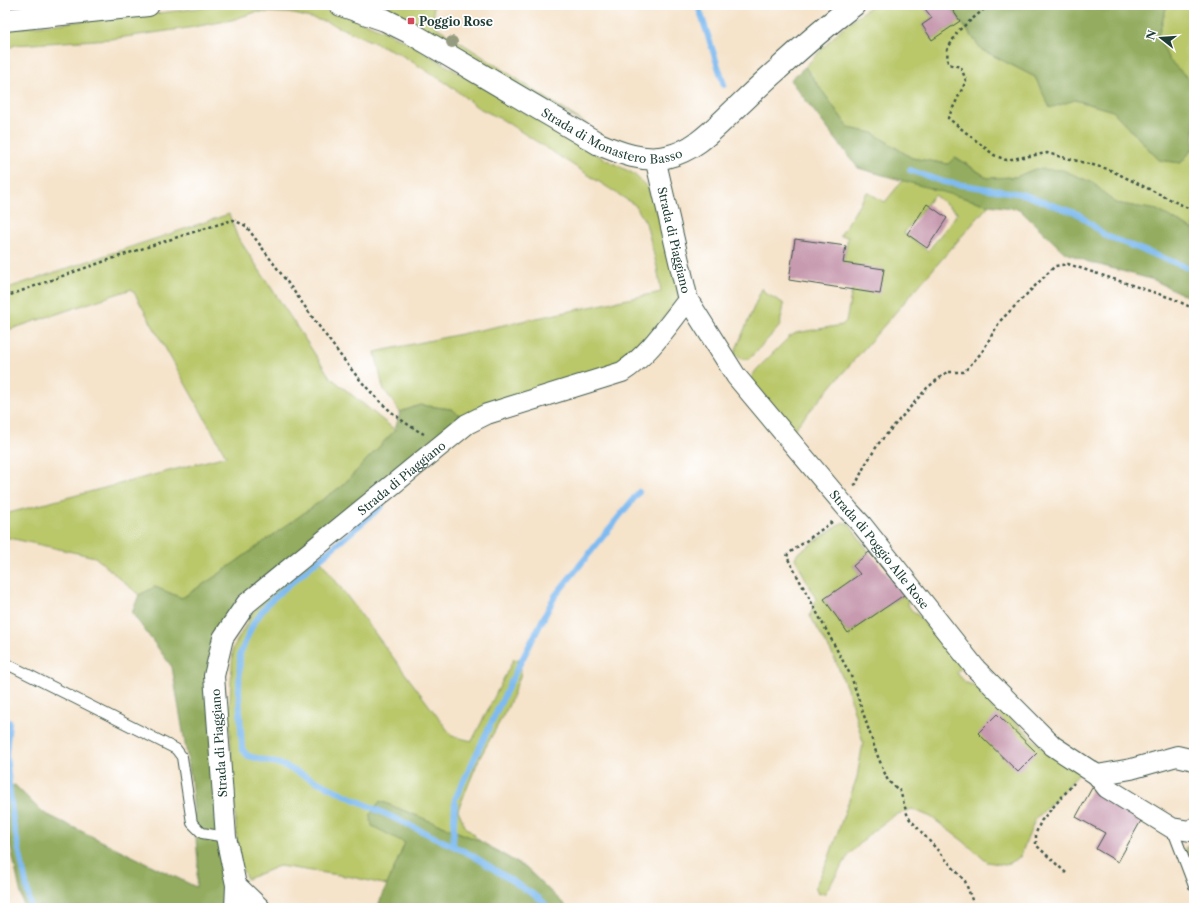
<svg xmlns="http://www.w3.org/2000/svg" width="1199" height="913" font-family="'Libre Caslon Text',serif">
<style>
.green{fill:#bac86a;stroke:#6c824f;fill-rule:evenodd}
.forest{fill:#93ac5e;stroke:#597449}
.lines{fill:none;stroke-linecap:round;stroke-linejoin:round}
.stream{stroke:#7fbbf1;stroke-width:6}
.building{fill:#c79aaf}
.lane-casing{stroke:#3f564a;stroke-width:12}
.street-casing{stroke:#3f564a;stroke-width:22}
.secondary-casing{stroke:#3f564a;stroke-width:24}
.path{stroke:#3f564a;stroke-width:2.5;stroke-dasharray:3 3;stroke-linecap:butt}
.lane{stroke:#fff;stroke-width:10}
.street{stroke:#fff;stroke-width:20}
.secondary{stroke:#fff;stroke-width:22}
.tree{fill:#959b7f}
.poi-dot{fill:#d1495b;stroke:#fff;stroke-width:1.5}
.labels{text-anchor:middle;dominant-baseline:central;stroke-width:3.5;stroke-linejoin:round;paint-order:stroke}
.poi-label{font-size:12px;font-weight:bold;fill:#1f3d34;stroke:#fff;text-anchor:start}
.street-label{font-size:12px;fill:#1f3d34;stroke:#fff}
</style>
<rect width="100%" height="100%" fill="#fff"/>
<filter id="ink" filterUnits="userSpaceOnUse"><feTurbulence type="fractalNoise" baseFrequency=".025" numOctaves="2"/><feDisplacementMap in="SourceGraphic" scale="8" xChannelSelector="R" yChannelSelector="G"/><feConvolveMatrix kernelMatrix="1 2 1 2 8 2 1 2 1" color-interpolation-filters="sRGB"/></filter>
<filter id="wash" filterUnits="userSpaceOnUse"><feTurbulence type="fractalNoise" baseFrequency=".012" numOctaves="4" result="noise"/><feDisplacementMap in="SourceGraphic" scale="16" xChannelSelector="R" yChannelSelector="G"/><feGaussianBlur stdDeviation="0.9" result="paint"/><feColorMatrix in="noise" values="0 0 0 0 0 0 0 0 0 0 0 0 0 0 0 0 0 1.4 0 .05"/><feComposite in="paint" operator="in"/></filter>
<g filter="url(#wash)">
<rect width="100%" height="100%" fill="#f5e3ca"/>
<path class="green" d="M223 5C247 5 272 3 296 5 334 8 373 26 407 42L584 148 634 174 648 188 656 207 680 293 679 299 628 362 464 418 451 409 420 405 400 412 383 388 375 352 661 292 657 267 646 223 635 205 503 120 477 107 448 84 398 53 327 22 290 13 256 12 232 20 188 28 111 39 15 45 5 50V29L144 15Z
M365 5H433L435 26 588 125Z
M872 5H916L917 7 919 5H922L932 18 922 25 932 40 960 21 982 50 1035 77 1050 107 1075 100 1113 111 1159 160 1181 163 1194 147V230L1157 210 1115 203 1093 183 1035 169 1016 177 988 178 956 157 948 164 912 158 873 133 849 128 805 67 841 29Z
M1167 5H1194V84L1169 60 1158 36Z
M903 180 989 205 794 429 751 381 752 376 757 369 789 337 796 333 842 325 846 321 852 290 884 270 843 263 848 237 840 236 867 192 885 202ZM934 195 958 213 928 251 904 233Z
M229 214 237 236 330 377 395 430 343 485 216 576 182 598 155 587 139 595 95 557 5 537V514L226 456 132 289 5 331V289Z
M762 288 765 293 783 303C785 311 779 318 781 325L749 359H741L734 354Z
M843 522 849 524 869 552 853 566 860 574 824 600 848 633 904 595 908 600 907 604 914 613 918 615 962 668 956 672 966 683 977 686 1049 754 1081 772 1035 820 1020 857 1005 865 987 862 963 841 931 817 912 809 895 815 873 831 849 855 825 893 818 894 815 887 828 860 857 777 863 742 849 694 834 657 810 616 816 599 795 558 797 554Z
M317 556 452 736 472 741 513 660 519 659 521 674 508 707 479 759 458 810 465 826 480 841 380 801 405 843 387 885 352 877 279 866 247 879 242 869 237 842 229 714 233 648 253 612 264 600Z
M1194 843V870L1185 848Z"/>
<path class="forest" d="M949 5H1167L1158 36 1169 60 1194 84V147L1181 163 1159 160 1113 111 1075 100 1050 108 1035 77 982 50Z
M805 67 849 128 873 133 912 158 948 164 955 157 988 178 1016 177 1035 169 1063 170 1093 183 1115 203 1157 210 1194 230V300L1154 280 1089 262 1064 252 1019 209 989 205 858 168 790 80Z
M420 405 451 409 464 418 219 631 229 908H22L23 904 5 821V788L15 785 42 812 196 887 198 862 191 779 172 667 132 613 139 595 155 587 182 598 216 576 343 485 395 430 400 412Z
M380 801 480 841 526 868 568 908H377L405 843 372 826 370 815Z"/>
<g class="lines">
<path class="stream" d="M698 5 724 85
M910 170 943 182 1022 194 1078 214 1106 236 1194 270
M382 506 269 602 253 624 240 654 239 692 242 749 248 756 280 764 470 854 539 898 549 908
M9 722 6 755 13 821 31 908
M453 845 455 799 514 675 555 596 639 492"/>
</g>
<g id="blocks">
<path class="building" d="M922 5H949L960 21 932 40 922 25 932 18Z
M927 204 947 218 927 248 907 234Z
M795 239 846 246 843 263 884 269 880 294 789 280Z
M869 552 904 595 848 633 824 599 860 574 853 566Z
M997 714 1037 753 1018 772 978 733Z
M1092 788 1143 817 1118 862 1096 849 1105 833 1076 817Z"/>
</g>
</g>
<g filter="url(#ink)">
<use href="#blocks" fill-opacity="0" stroke="#3f564a" stroke-width="1"/>
<g class="lines">
<g class="lane-casing">
<path id="lane" d="M5 663 176 749 182 757 192 823 202 833 226 837
M1172 828 1194 886"/>
</g>
<g class="street-casing">
<g id="street">
<path id="s1" d="M688 300 736 376 849 511 862 525 976 669 1053 746 1097 775 1107 788 1172 828 1190 831 1194 828"/>
<path d="M1097 775 1131 769 1177 756 1194 760"/>
<path d="M235 908 236 885"/>
<path id="s2" d="M260 908 236 885 226 837 214 676 223 638 246 604 467 424 487 414 622 372C649 355 668 325 688 300L655 158"/>
</g>
</g>
<g class="secondary-casing">
<g id="secondary">
<path id="s3" d="M341 5 385 20 409 32 599 144C620 153 643 162 666 157 694 151 713 130 733 111 748 97 762 83 777 70 802 47 827 25 854 5"/>
<path d="M5 20 148 5"/>
</g>
</g>
<path class="path" d="M989 5 958 31 947 50 948 64 961 67 966 81 948 118 994 155 1006 160 1047 153 1108 169 1194 211
M5 297C80 269 156 243 233 220L246 226C269 257 291 287 313 318 344 360 377 410 424 434
M854 485 856 484 865 465 879 443 927 388 947 372H964L982 352 1000 321 1055 266 1068 264 1174 299 1194 309
M832 522 788 554 787 557 851 676 876 752 888 781 900 791 908 817 965 881 975 908
M1066 873 1036 845V833L1041 821 1074 783"/>
<use href="#lane" class="lane"/>
<use href="#street" class="street"/>
<use href="#secondary" class="secondary"/>
</g>
<circle class="tree" cx="452" cy="42" r="6"/>
</g>
<rect class="poi-dot" x="407" y="17" width="8" height="8" rx="2"/>
<g class="labels">
<g class="poi-label">
<text x="419" y="21">Poggio Rose</text>
</g>
<g class="street-label">
<text stroke="none"><textPath href="#s3" startOffset="304">Strada di Monastero Basso</textPath></text>
<text transform="translate(674 240) rotate(77)">Strada di Piaggiano</text>
<text stroke="none"><textPath href="#s2" startOffset="524">Strada di Piaggiano</textPath></text>
<text stroke="none"><textPath href="#s1" startOffset="315">Strada di Poggio Alle Rose</textPath></text>
<text transform="translate(219 743) rotate(-94)">Strada di Piaggiano</text>
</g>
</g>
<rect width="1199" height="913" fill="none" stroke="#fff" stroke-width="20"/>
<g transform="translate(1161 38) rotate(287)" stroke="#ffffff" stroke-width="3" paint-order="stroke">
<path d="M0-3L7 15L0 10L-7 15Z" fill="#1f3d34"/>
<text y="-6" font-size="11" font-weight="bold" text-anchor="middle" fill="#1f3d34">N</text>
</g>
</svg>
